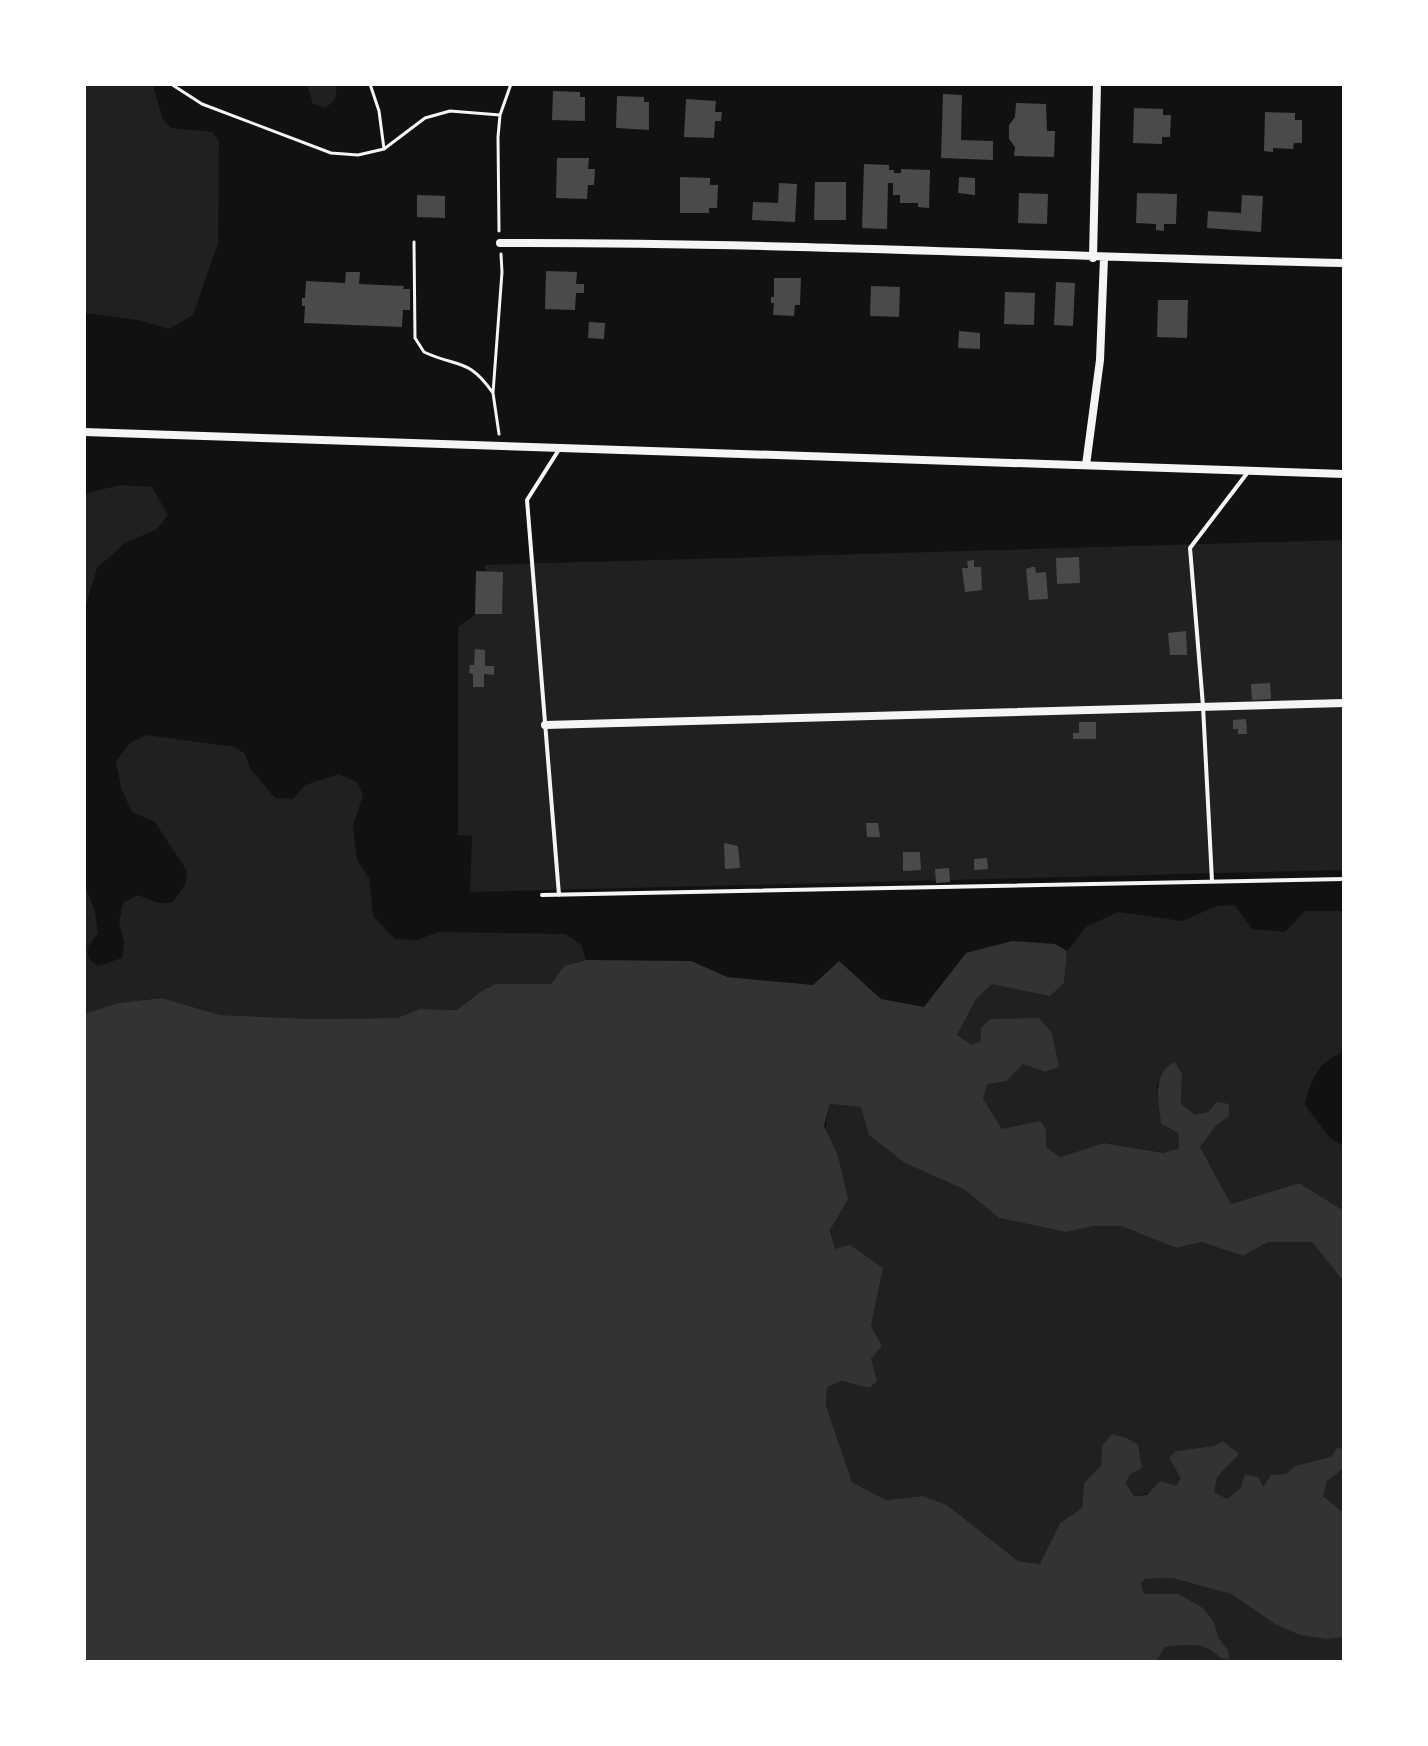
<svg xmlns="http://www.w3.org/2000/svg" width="1428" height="1746" font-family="Raleway,sans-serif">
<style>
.green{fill:#202020}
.water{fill:#333}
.building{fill:#4a4a4a}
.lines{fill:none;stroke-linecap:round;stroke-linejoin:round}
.path{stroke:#f5f5f5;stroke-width:3}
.service{stroke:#f5f5f5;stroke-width:4}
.minor{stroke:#f5f5f5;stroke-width:8}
</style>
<rect width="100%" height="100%" fill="#111"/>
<path class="green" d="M84 84H153L162 118 171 128 212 132 219 141 218 243 193 315 169 329 138 320 84 313Z
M307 84H337L335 99 326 108 313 104Z
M120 485 152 487 168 515 157 529 125 543 97 568 86 605 84 778V494Z
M1344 540V870L470 892 472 836 458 835V627L486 607 485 565Z
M146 735 235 747 245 754 250 768 275 798 293 799 305 785 339 774 357 782 363 795 353 826 357 860 369 878 373 916 395 939 417 940 438 932 565 934 581 944 586 960 564 966 551 984H495L480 992 457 1010 420 1009 397 1018 312 1019 220 1015 162 998 118 1003 84 1014V883L95 912 98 933 87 948 89 959 98 966 122 958 124 942 119 923 123 903 138 895 158 903H172L185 885 187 871 155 822 132 812 121 788 116 761 130 743Z
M1235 905 1252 929 1285 932 1305 911H1344V1052C1319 1061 1310 1079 1305 1105L1329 1137 1344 1147V1211L1298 1183 1231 1204 1200 1147 1216 1126 1228 1116 1208 1112 1195 1116 1181 1104 1182 1074 1169 1065 1157 1085 1161 1124 1178 1133 1179 1148 1165 1153 1104 1143 1060 1157 1046 1147V1129H1002L982 1099 987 1084 1007 1081 1023 1064 1045 1072 1059 1067 981 1041 972 1045 957 1035 976 999 992 983H1064L1067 951 1086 927 1118 912 1182 921 1217 906Z
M830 1104 861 1107 905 1163 965 1190 999 1218 1066 1232 1094 1226H1121L1176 1248 1200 1242 1243 1256 1268 1242H1312L1344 1282V1450L1337 1447 1331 1457 1295 1466 1286 1474 1271 1475 1263 1487 1260 1483 1240 1490 1227 1499 1214 1492 1217 1477 1238 1454 1214 1446 1176 1451 1181 1478 1176 1487 1134 1496 1126 1483 1130 1474 1102 1446 1101 1466 1084 1483 1082 1508 1060 1523 1041 1564 1018 1561 947 1505 923 1496 886 1500 852 1482 826 1406 827 1386 842 1381 869 1388 871 1359 882 1346 871 1326 883 1268 835 1249C826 1211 820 1141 830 1104Z
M1344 1468V1513L1323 1496 1327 1481Z
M1172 1578 1231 1594 1275 1624 1328 1639 1344 1637V1662H1156L1165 1647C1187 1645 1203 1641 1220 1658L1228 1650 1218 1637 1214 1622 1178 1594H1144L1141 1583 1145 1579Z"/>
<path class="water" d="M1012 941 1055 944 1067 951 1064 983 1050 996 992 984 976 999 957 1035 972 1045 981 1041V1028L990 1019 1039 1018 1052 1033 1059 1067 1045 1072 1023 1064 1007 1081 987 1084 983 1099 1002 1129 1040 1121 1046 1129V1147L1060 1157 1104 1143 1164 1153 1179 1148 1178 1133 1161 1124C1159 1103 1151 1073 1175 1062L1182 1074 1181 1104 1195 1115 1208 1112 1217 1102 1229 1104V1116L1216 1126 1200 1147 1231 1204 1299 1183 1344 1211V1282L1312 1242H1268L1243 1256 1201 1242 1176 1248 1121 1226H1094L1066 1232 999 1218 965 1190 905 1163 869 1135 861 1107 830 1104 824 1126 838 1156 848 1199 830 1230 835 1249 850 1245 883 1268 871 1326 882 1346 871 1359 877 1381 869 1388 842 1381 827 1387 826 1406 852 1482 886 1500 923 1496 947 1505 1018 1561 1040 1564 1060 1523 1082 1508 1084 1483 1101 1466 1102 1446 1112 1434 1127 1438 1138 1445 1142 1468 1130 1474 1126 1483 1134 1496 1147 1495 1160 1481 1176 1486 1181 1478 1169 1458 1176 1451 1214 1446 1223 1441 1239 1454 1217 1477 1214 1492 1227 1499 1240 1489 1245 1475 1259 1477 1263 1487 1271 1475 1286 1474 1295 1466 1331 1457 1337 1447 1344 1450V1468L1327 1481 1323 1496 1344 1513V1637L1328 1639 1300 1635 1275 1624 1231 1594 1172 1578 1145 1579 1141 1583 1144 1594H1178L1203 1608 1214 1622 1218 1637 1228 1650 1229 1659 1220 1658C1203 1641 1188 1645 1165 1647L1156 1662H84V1014L118 1003 162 998 220 1015 312 1019 397 1018 420 1009 457 1010 480 992 495 984H551L564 966 586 960 691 961 727 977 813 985 839 961 881 999 924 1007 966 953Z"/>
<path class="building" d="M553 91 580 92V97H585V121L552 120Z
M943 94 962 95 961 140 993 141V160L941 158Z
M617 96 644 97V102H649V130L616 128Z
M686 99 716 101 715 112H722L721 121H715L714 138 684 137Z
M1016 103 1046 104 1047 131H1055L1054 157 1014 156 1015 147 1009 139V125L1015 117Z
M1134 108 1163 109V115H1171L1170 137H1162V144L1133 143Z
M1265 112 1295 113V120H1302V143H1294L1293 149 1273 148V152L1264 151Z
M557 158H589L588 169H595L594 185H588L587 199 556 198Z
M864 164 889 165V170H894V173H901V169L930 170 929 208 918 207V203H900V195H893V183H888L887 229 862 228Z
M680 177 710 178V185H718L717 208H709V213H680Z
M959 177 975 178V195L958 193Z
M815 182H846V220H814Z
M779 183 797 184 795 222 752 220 753 202 778 203Z
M1019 193 1048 194 1047 224 1018 223Z
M1137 193 1177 194 1176 224H1164V231L1156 230V224L1136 223Z
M417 195 445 196V218L417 217Z
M1242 195 1263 196 1261 232 1207 228 1208 211 1241 213Z
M546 271 577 272 576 284H584V293H576L575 310 545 309Z
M346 272H360L359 284 404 286 403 289H410V310H403L402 327 304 323 305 306H302V298H305L306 281 345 283Z
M774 278H801L800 305H795L794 316 773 315 774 303H771V297H774Z
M1056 282 1075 283 1073 326 1054 325Z
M871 286 900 287 899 317 870 316Z
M1005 292 1035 293 1034 325 1004 324Z
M1158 300H1188L1187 338 1157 337Z
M589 322 605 323 604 339 588 338Z
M959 331 980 333V349L958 348Z
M1079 557 1080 583 1057 584 1056 558Z
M974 560V567H981L982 590 965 592 962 568H968L967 561Z
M1032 567H1035L1036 573 1046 572 1048 599 1029 600 1026 569Z
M476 571 503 572 502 614H475Z
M1186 631 1187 655H1170L1168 633Z
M475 649 485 650V666H494V675L484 674V687H473V674L469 673 470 665H474Z
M1270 683 1271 699 1252 700 1251 684Z
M1246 719 1247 734H1238V729H1233V720Z
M1079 722H1096V739H1073V733H1079Z
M866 823H878L880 837H867Z
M724 843 738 846 740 868 725 869Z
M903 852H920L921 870 903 871Z
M987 858 988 869 974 870V859Z
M949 868 950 882 936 883 935 869Z"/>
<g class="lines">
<path class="path" d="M171 84 202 104 331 153 358 155 384 149 425 118 450 111 500 115
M370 84 379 111 384 149
M499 231 498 137 500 115 511 84
M414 242 415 338 424 352C458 368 468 357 493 393
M499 434 493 393 502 272 501 254"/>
<path class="service" d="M1212 881 1203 706 1190 548 1248 472
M542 895 1344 879
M559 895 527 500 560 448"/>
<path class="minor" d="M500 243C781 242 1062 257 1344 263
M1093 258 1097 84
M84 432 1344 474
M1086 465 1100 360 1104 258
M545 725 1344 703"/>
</g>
<rect width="1428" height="1746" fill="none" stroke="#ffffff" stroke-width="172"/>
</svg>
